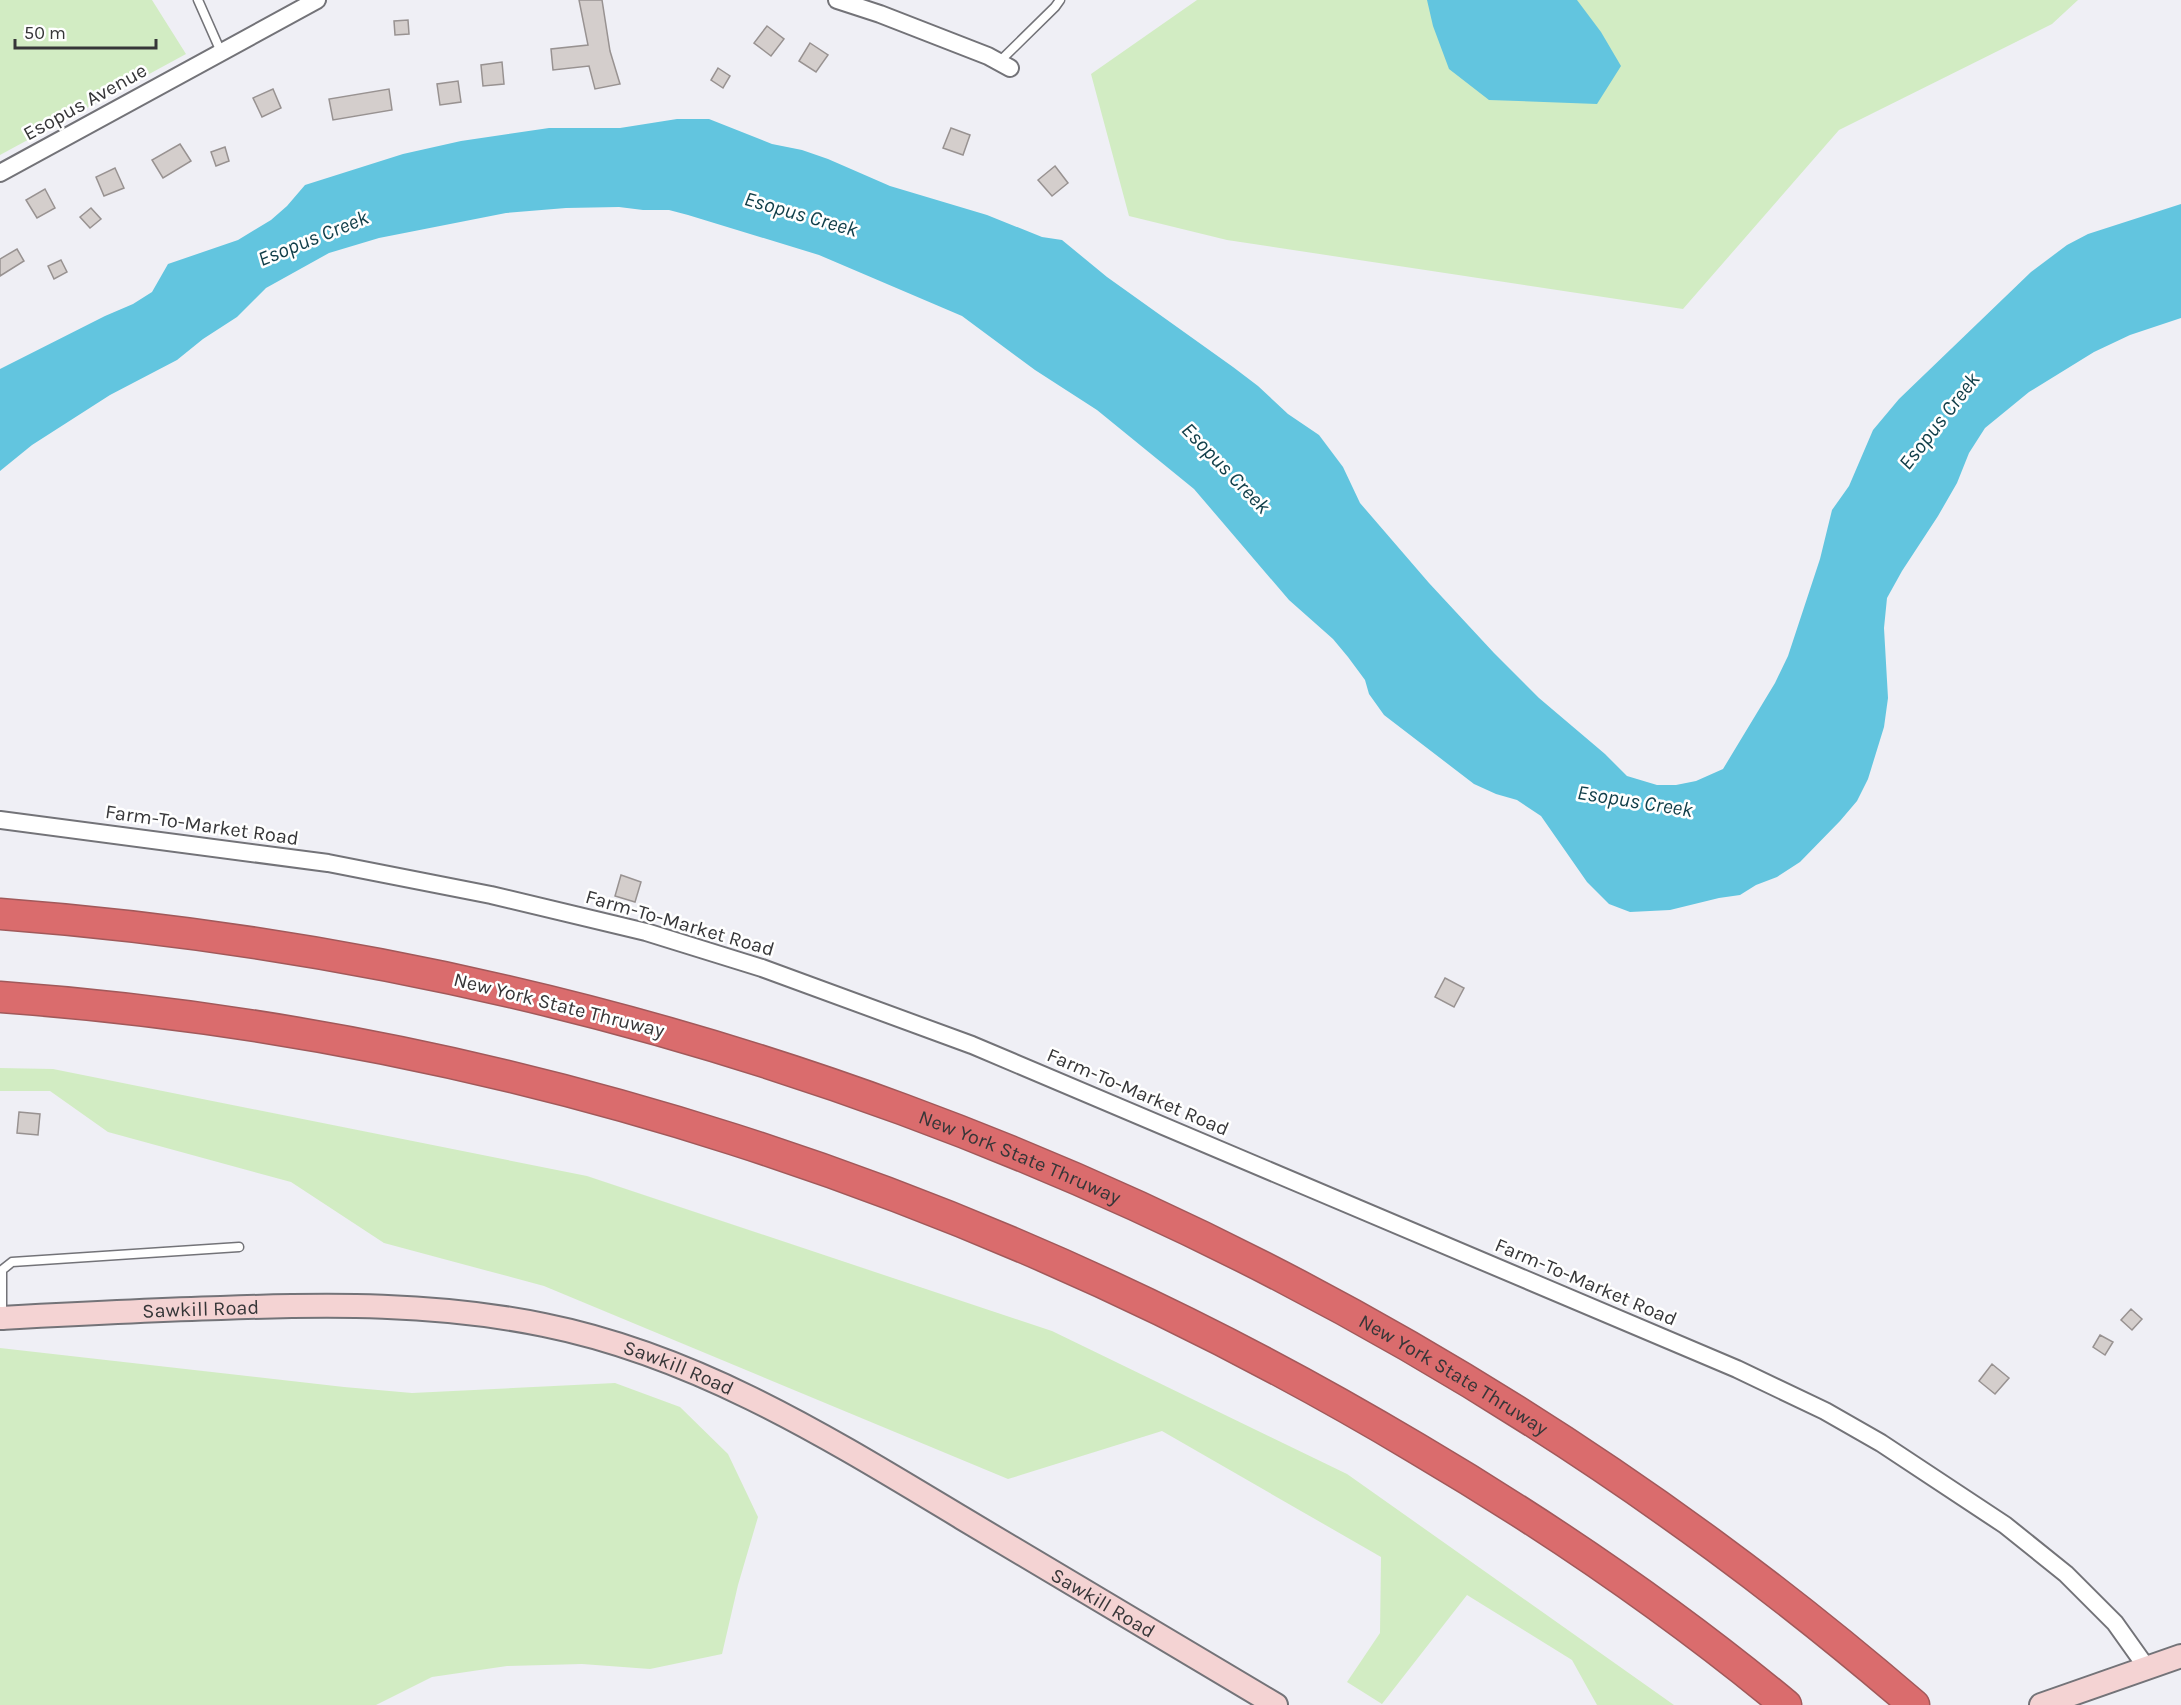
<svg xmlns="http://www.w3.org/2000/svg" width="2181" height="1705" font-family="Karla,sans-serif">
<style>
.green{fill:#d2ecc3}
.water{fill:#62c5df}
.building{fill:#d4cecc;stroke:#989291;stroke-width:1.5}
.lines{fill:none;stroke-linecap:round;stroke-linejoin:round}
.lane-casing{stroke:#737378;stroke-width:11}
.street-casing{stroke:#737378;stroke-width:20}
.secondary-casing{stroke:#737378;stroke-width:26}
.highway-casing{stroke:#a1595a;stroke-width:33}
.lane{stroke:#fff;stroke-width:8}
.street{stroke:#fff;stroke-width:16}
.secondary{stroke:#f4d3d3;stroke-width:22}
.highway{stroke:#da6c6d;stroke-width:30}
.labels{text-anchor:middle;dominant-baseline:central;stroke-width:5;stroke-linejoin:round;paint-order:stroke}
.street-label{font-size:20px;fill:#363638;stroke:#fff}
.water-label{font-size:21px;font-style:italic;fill:#103e49;stroke:#fff}
</style>
<rect width="100%" height="100%" fill="#efeff5"/>
<path class="green" d="M0 0H152L186 54 0 155Z
M1197 0H2078L2052 24 1839 130 1683 309 1227 240 1129 216 1091 74Z
M0 1068 53 1069 587 1176 1052 1331 1347 1474 1674 1705H1597L1572 1660 1467 1595 1382 1704 1347 1682 1380 1633 1381 1557 1162 1431 1008 1479 544 1286 384 1243 291 1182 108 1132 50 1091H0Z
M0 1348 344 1387 412 1393 615 1383 680 1407 728 1454 758 1517 738 1585 722 1654 650 1669 582 1664 507 1666 432 1677 376 1705H0Z"/>
<path class="water" d="M1427 0H1577L1601 32 1621 66 1597 104 1489 100 1449 69 1433 26Z
M677 119H709L772 144 802 150 828 159 890 186 987 215 1042 237 1062 240 1107 277 1233 367 1258 386 1288 414 1319 435 1343 467 1360 503 1429 583 1494 653 1539 698 1605 754 1627 776 1657 785H1676L1696 781 1723 769 1775 683 1788 656 1820 559 1832 510 1849 486 1873 430 1899 399 2031 272 2067 245 2088 234 2181 204V318L2130 335 2094 352 2029 392 1985 428 1969 453 1957 483 1938 516 1902 571 1887 598 1884 628 1888 698 1884 727 1868 779 1857 801 1840 821 1800 862 1777 877 1756 885 1740 895 1719 898 1670 910 1630 912 1609 904 1587 882 1541 816 1517 800 1496 794 1474 784 1384 715 1369 694 1365 680 1348 657 1333 639 1289 600 1194 489 1097 410 1035 370 962 316 819 255 688 215 669 210H643L619 207 566 208 506 213 379 238 329 253 266 288 237 317 203 339 177 360 110 395 32 445 0 471V369L105 316 133 304 152 292 168 264 238 240 271 220 287 206 305 185 403 154 461 141 549 128H620Z"/>
<path class="building" d="M579 0H602L610 51 620 84 595 89 589 66 553 70 551 49 588 45Z
M408 20 409 34 395 35 394 21Z
M767 26 784 39 771 56 754 43Z
M810 43 828 55 816 72 799 61Z
M502 62 504 84 483 86 481 65Z
M718 68 730 76 723 88 711 80Z
M458 81 461 102 440 105 437 84Z
M273 89 281 108 262 117 253 98Z
M389 89 392 110 333 120 329 99Z
M951 128 970 135 963 155 943 148Z
M180 144 191 161 163 178 152 160Z
M225 147 229 161 216 166 211 152Z
M1055 166 1068 183 1052 196 1038 180Z
M115 168 124 188 104 196 96 177Z
M45 189 55 208 37 218 26 200Z
M91 208 101 219 90 228 80 217Z
M17 249 24 261 0 276V259Z
M61 260 67 272 54 279 48 266Z
M621 875 641 882 635 902 615 896Z
M1445 978 1464 988 1454 1007 1435 997Z
M19 1112 40 1114 38 1135 17 1133Z
M2131 1309 2142 1319 2132 1330 2121 1320Z
M2100 1335 2113 1342 2105 1355 2093 1347Z
M1992 1364 2009 1378 1995 1394 1979 1381Z"/>
<g class="lines">
<g class="lane-casing">
<path id="lane" d="M198 0 221 52
M999 62 1055 7 1060 0
M2 1317V1270L12 1262 239 1247"/>
</g>
<g class="street-casing">
<path id="street" d="M837 0 880 14 988 56 1010 68
M0 173 317 0
M0 820 328 863 491 895 646 932 762 968 972 1045 1737 1369 1825 1411 1881 1443 2005 1525 2066 1574 2115 1623 2147 1668"/>
</g>
<g class="secondary-casing">
<g id="secondary">
<path id="s1" d="M0 1318C74 1314 147 1310 221 1308 329 1304 437 1303 544 1325 698 1356 829 1438 962 1518 1066 1581 1171 1643 1276 1705"/>
<path d="M2041 1705 2181 1656"/>
</g>
</g>
<g class="highway-casing">
<g id="highway">
<path id="s2" d="M0 914C622 961 1213 1177 1716 1547 1784 1597 1850 1650 1914 1705"/>
<path d="M0 997C500 1033 986 1191 1416 1448 1545 1524 1670 1609 1786 1705"/>
</g>
</g>
<use href="#lane" class="lane"/>
<use href="#street" class="street"/>
<use href="#secondary" class="secondary"/>
<use href="#highway" class="highway"/>
</g>
<g class="labels">
<g class="street-label">
<text transform="translate(85 102) rotate(-29)">Esopus Avenue</text>
<text transform="translate(202 825) rotate(8)">Farm-To-Market Road</text>
<text transform="translate(680 923) rotate(16)">Farm-To-Market Road</text>
<text transform="translate(559 1005) rotate(14)">New York State Thruway</text>
<text transform="translate(1138 1092) rotate(23)">Farm-To-Market Road</text>
<text stroke="none"><textPath href="#s2" startOffset="1053">New York State Thruway</textPath></text>
<text transform="translate(1586 1282) rotate(23)">Farm-To-Market Road</text>
<text stroke="none"><textPath href="#s1" startOffset="201">Sawkill Road</textPath></text>
<text stroke="none"><textPath href="#s1" startOffset="687">Sawkill Road</textPath></text>
<text stroke="none"><textPath href="#s2" startOffset="1539">New York State Thruway</textPath></text>
<text stroke="none"><textPath href="#s1" startOffset="1173">Sawkill Road</textPath></text>
</g>
<g class="water-label">
<text transform="translate(801 214) rotate(16)">Esopus Creek</text>
<text transform="translate(313 238) rotate(-22)">Esopus Creek</text>
<text transform="translate(1939 421) rotate(-52)">Esopus Creek</text>
<text transform="translate(1226 468) rotate(46)">Esopus Creek</text>
<text transform="translate(1635 801) rotate(9)">Esopus Creek</text>
</g>
</g>
<path d="M15 39v9h141v-9" fill="none" stroke="#363638" stroke-width="3"/>
<text x="24" y="39" font-size="18" fill="#363638" stroke="#ffffff" stroke-width="4.5" paint-order="stroke">50 m</text>
</svg>
